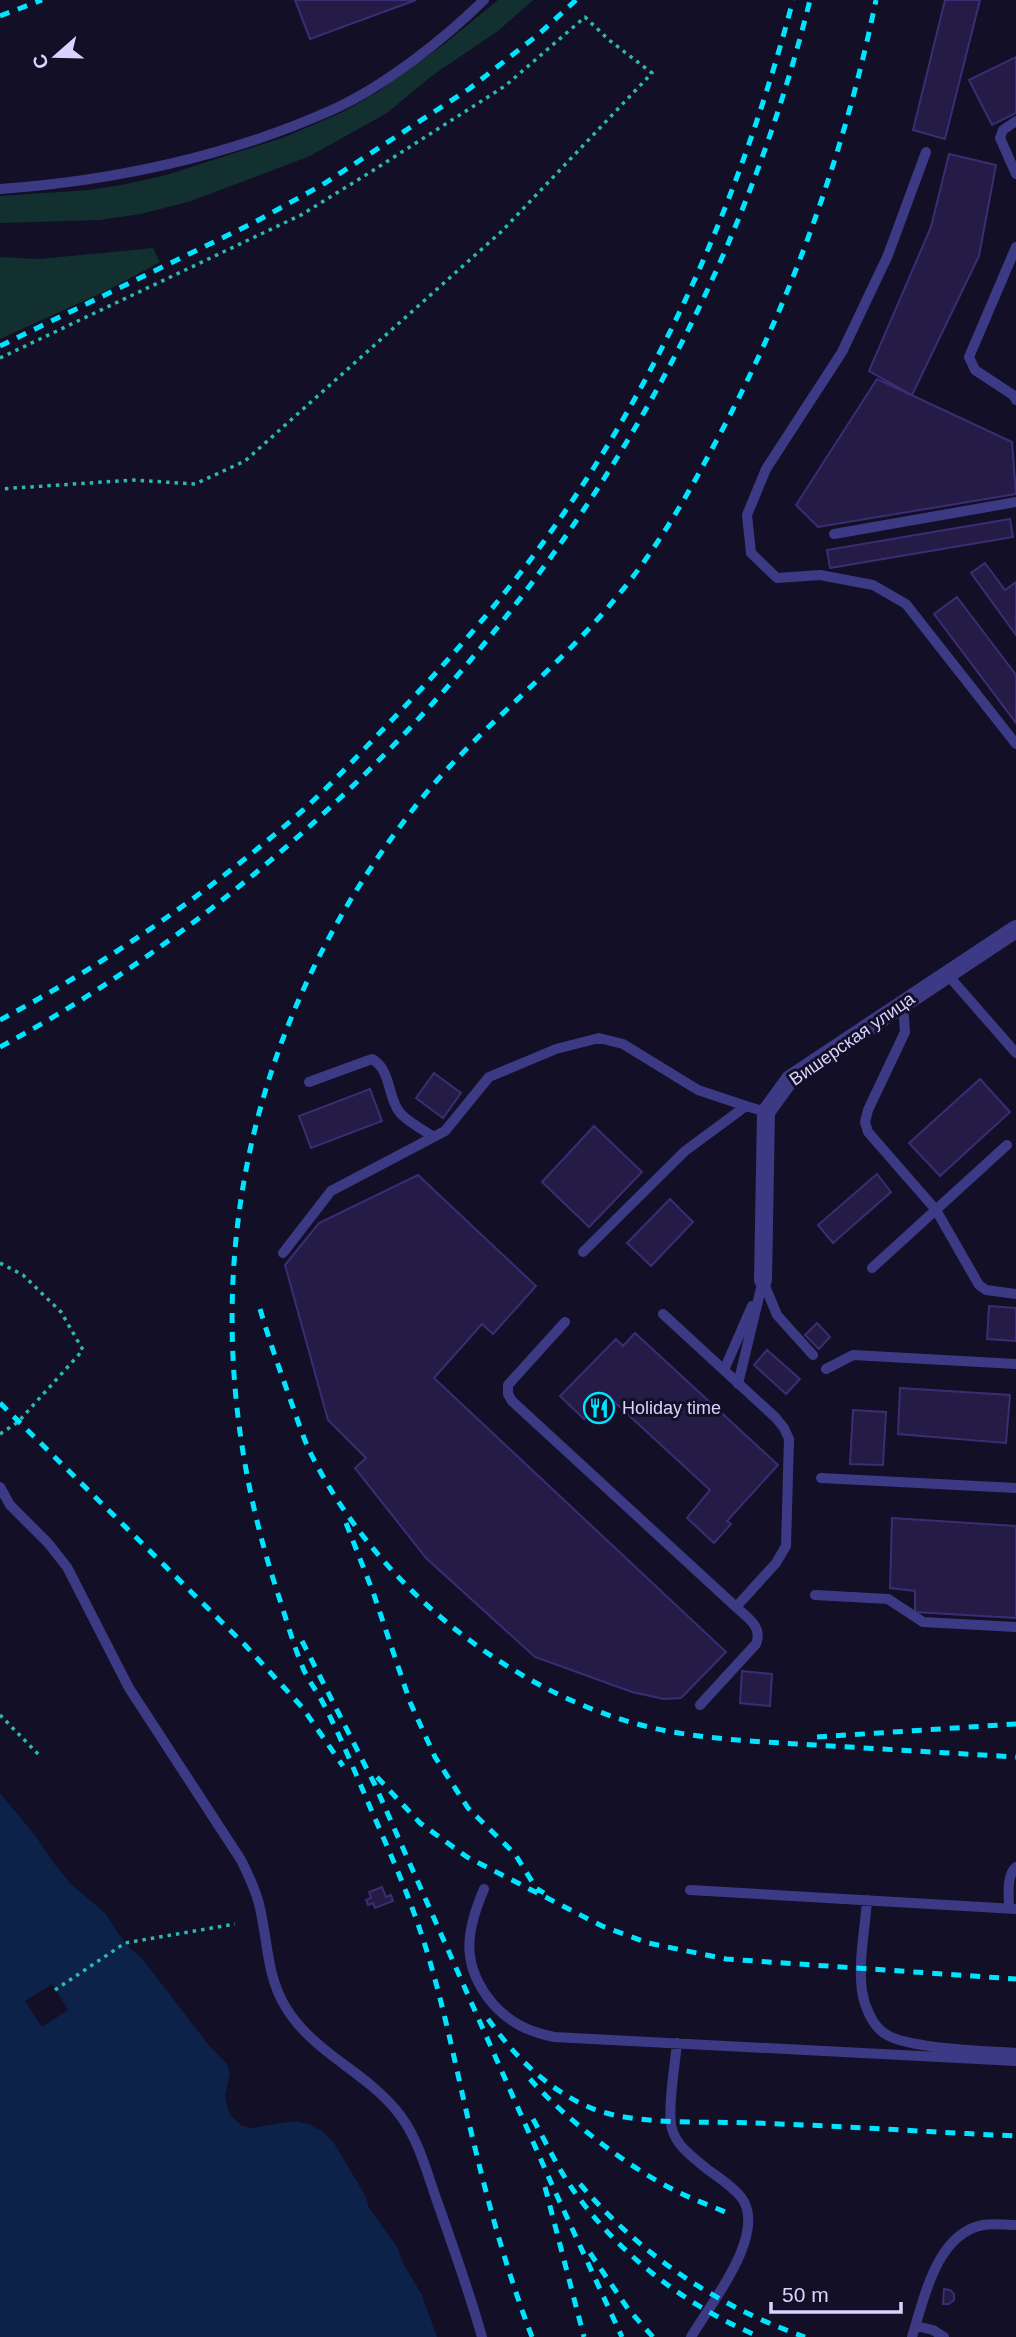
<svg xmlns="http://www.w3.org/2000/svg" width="1016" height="2337" font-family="Arial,sans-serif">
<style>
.green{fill:#12302f}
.water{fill:#0c2248}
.pier{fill:#130f26}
.building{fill:#241b47;stroke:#3b2d73;stroke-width:2}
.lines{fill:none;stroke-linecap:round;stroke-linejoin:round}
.path{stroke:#2fb8b0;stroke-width:3.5;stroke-dasharray:3.5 5;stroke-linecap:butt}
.service{stroke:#3d3a85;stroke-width:10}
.tertiary{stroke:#3d3a85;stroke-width:18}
.rail{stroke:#00e5ff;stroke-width:5;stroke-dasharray:10 9;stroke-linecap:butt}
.labels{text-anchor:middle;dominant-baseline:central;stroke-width:6;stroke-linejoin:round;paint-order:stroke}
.street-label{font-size:18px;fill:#d9d4ff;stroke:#130f26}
.poi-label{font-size:18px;fill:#d9d4ff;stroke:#130f26;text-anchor:start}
</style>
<rect width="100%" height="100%" fill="#130f26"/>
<path class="green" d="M498 0H533L498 31 433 75 387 113 310 156 191 201 141 214 100 220 0 223V196L89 190 127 184 166 175 285 137 343 112 379 91 443 45Z
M153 248 160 262 108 290 0 339V257L40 259Z"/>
<path class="water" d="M0 1793 37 1838 55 1865 71 1884 105 1913 125 1943 144 1961 207 2043 227 2064 230 2073 225 2095 227 2107 232 2117 242 2126 251 2128 294 2121 308 2124 322 2131 334 2143 366 2197 369 2208 397 2247 404 2265 422 2295 437 2337H0Z"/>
<path class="pier" d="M52 1984 68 2010 42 2027 25 2001Z"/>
<path class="building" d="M295 0H416L310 39Z
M945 0H980L945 139 913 130Z
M1016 57V113L992 125 969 80Z
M949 154 996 165 979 256 912 395 869 371 931 227Z
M877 379 1012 442 1016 494 818 527 796 505Z
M1010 519 1013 537 830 568 827 550Z
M985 563 1005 590 1016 582V635L971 573Z
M957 597 1016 675V723L934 614Z
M434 1073 461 1093 443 1118 416 1098Z
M980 1079 1010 1112 940 1176 909 1143Z
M370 1089 382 1121 311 1148 299 1116Z
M594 1126 642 1172 589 1227 542 1182Z
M877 1174 891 1192 833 1243 818 1225Z
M418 1175 536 1286 493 1334 482 1324 434 1378 726 1652 681 1698 664 1699 632 1692 535 1657 426 1558 355 1468 366 1458 328 1420 285 1265 319 1223Z
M670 1199 693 1222 651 1266 627 1243Z
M989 1306 1016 1308V1341L987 1339Z
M817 1323 830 1337 819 1349 805 1335Z
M635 1333 778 1465 727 1521 731 1524 714 1543 687 1518 710 1490 610 1398 598 1410 595 1407 584 1419 560 1396 616 1339 623 1346Z
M767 1350 800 1379 786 1394 754 1365Z
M900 1388 1010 1395 1006 1443 898 1434Z
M853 1410 886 1412 883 1465 850 1464Z
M892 1518 1016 1526V1618L915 1612V1591L890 1588Z
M742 1671 772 1674 770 1706 740 1703Z
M382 1887 386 1897 391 1895 393 1901 375 1908 373 1903 368 1905 366 1900 371 1898 369 1892Z
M944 2289 950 2290 954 2294V2300L949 2304H943Z"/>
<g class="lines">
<path class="path" d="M0 358 301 215 369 173 505 86 585 17 609 40 652 73 502 231 245 461 195 484 133 480 0 489
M0 1263 23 1275 61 1312 83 1350 18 1422 0 1434
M0 1715 41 1757
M55 1990 125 1943 235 1924"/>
<path class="service" d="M1016 121 1003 130 1000 138 1016 174
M926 152 888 255 842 352 766 469 747 515 751 553 777 578 820 575 873 585 906 604 1016 744
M0 189C113 181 230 156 334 109 386 85 443 40 484 0
M1016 247 969 357 975 370 1013 395 1016 400
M834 534 1016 502
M947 974 1016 1053
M903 1004 905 1032 868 1110 865 1122 868 1132 936 1210 979 1285 986 1290 1016 1294
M309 1082 372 1059C392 1070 387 1099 401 1114 410 1123 423 1130 434 1137
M583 1252 685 1151 746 1106 766 1112
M283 1253 331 1191 445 1131 489 1077 556 1049 599 1038 623 1044 698 1090 746 1106
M872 1268 1007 1145
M763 1281 777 1315 813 1355
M565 1322 508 1385V1394L512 1401 736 1607 776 1563 786 1546 789 1439 784 1428 776 1418 663 1314
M826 1369 853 1355 1016 1364
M724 1370 752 1306
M738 1384 763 1280
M821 1478 1016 1488
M0 1487 10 1505 48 1543 67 1567 129 1688 241 1860C248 1874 255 1888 259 1904 268 1939 266 1974 285 2006 312 2052 363 2070 396 2110 418 2136 426 2170 437 2201 453 2246 469 2291 482 2337
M815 1595 888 1599 923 1622 1016 1627
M700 1705 756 1644C763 1627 748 1618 736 1607
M484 1889C465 1933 461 1966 493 2004 510 2023 529 2032 554 2037L1016 2061
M690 1890 1016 1909
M867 1900C865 1930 858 1961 862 1991 864 2005 872 2025 884 2033 905 2049 988 2051 1016 2053
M1009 1908C1009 1896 1006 1876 1016 1867
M677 2043C675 2065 667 2111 672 2129 677 2147 694 2158 707 2169 718 2177 732 2186 741 2197 769 2233 709 2306 691 2337
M916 2326 933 2330 944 2337
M912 2337C924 2299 936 2234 983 2225 993 2223 1005 2225 1016 2225"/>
<path class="tertiary" d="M763 1280 766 1112 790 1079 1016 929"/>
<path class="rail" d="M0 16 42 0
M0 346 255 222 322 185 469 89 539 34 576 0
M0 1020C107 963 210 892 302 811 333 783 362 751 391 721 428 682 464 643 498 601 640 427 736 217 793 0
M0 1047C103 992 197 924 285 848 542 625 728 330 810 0
M260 1309C270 1343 282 1376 294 1410 299 1424 304 1440 311 1454 378 1588 519 1702 667 1731 716 1740 766 1742 815 1745 882 1749 949 1753 1016 1757
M0 1403 245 1645 302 1707 343 1766
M346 1523 373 1592 410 1702 435 1757 468 1808 515 1854 536 1888 544 1893
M302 1641 375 1785 553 2187 622 2337
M817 1737 1016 1724
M377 1777 420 1823 467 1857 602 1926 648 1943 726 1959 1016 1979
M488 2019C515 2057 548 2090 591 2108 635 2126 707 2121 755 2123 842 2126 929 2132 1016 2136
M530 2079C564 2118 629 2168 676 2191 692 2199 709 2205 725 2212
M533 2119C547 2144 559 2171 576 2194 622 2257 688 2307 760 2337
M580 2184C641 2255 716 2306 805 2337
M545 2187 584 2337
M590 2253 628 2309 653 2337
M532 2337C509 2277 491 2214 476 2152 457 2076 444 2000 419 1927 405 1886 387 1846 370 1807 355 1772 340 1735 322 1701 316 1690 308 1680 303 1668 293 1644 286 1618 278 1594 185 1313 234 1035 418 803 477 729 555 672 615 599 654 553 685 500 713 447 789 308 844 156 876 0"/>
</g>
<defs>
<g id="restaurant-ring" transform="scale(1.575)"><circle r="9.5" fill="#130f26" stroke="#00e5ff" stroke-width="1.5"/><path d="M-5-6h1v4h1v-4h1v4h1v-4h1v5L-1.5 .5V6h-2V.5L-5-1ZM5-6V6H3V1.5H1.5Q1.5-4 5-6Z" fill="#00e5ff"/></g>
</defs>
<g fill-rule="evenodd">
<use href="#restaurant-ring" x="599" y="1408"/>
</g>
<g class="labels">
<g class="street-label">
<text transform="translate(852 1039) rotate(-35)">Вишерская улица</text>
</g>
<g class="poi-label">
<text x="622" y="1408">Holiday time</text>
</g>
</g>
<g transform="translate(56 56) rotate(250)" stroke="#130f26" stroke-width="5" paint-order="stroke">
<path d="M0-5L12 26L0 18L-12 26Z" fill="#d9d4ff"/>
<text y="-10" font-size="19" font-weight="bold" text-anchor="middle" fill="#d9d4ff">С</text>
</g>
<path d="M771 2302v10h130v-10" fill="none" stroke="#d9d4ff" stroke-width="3.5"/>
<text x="782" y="2302" font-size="21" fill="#d9d4ff" stroke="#130f26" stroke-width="5" paint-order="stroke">50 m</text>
</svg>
